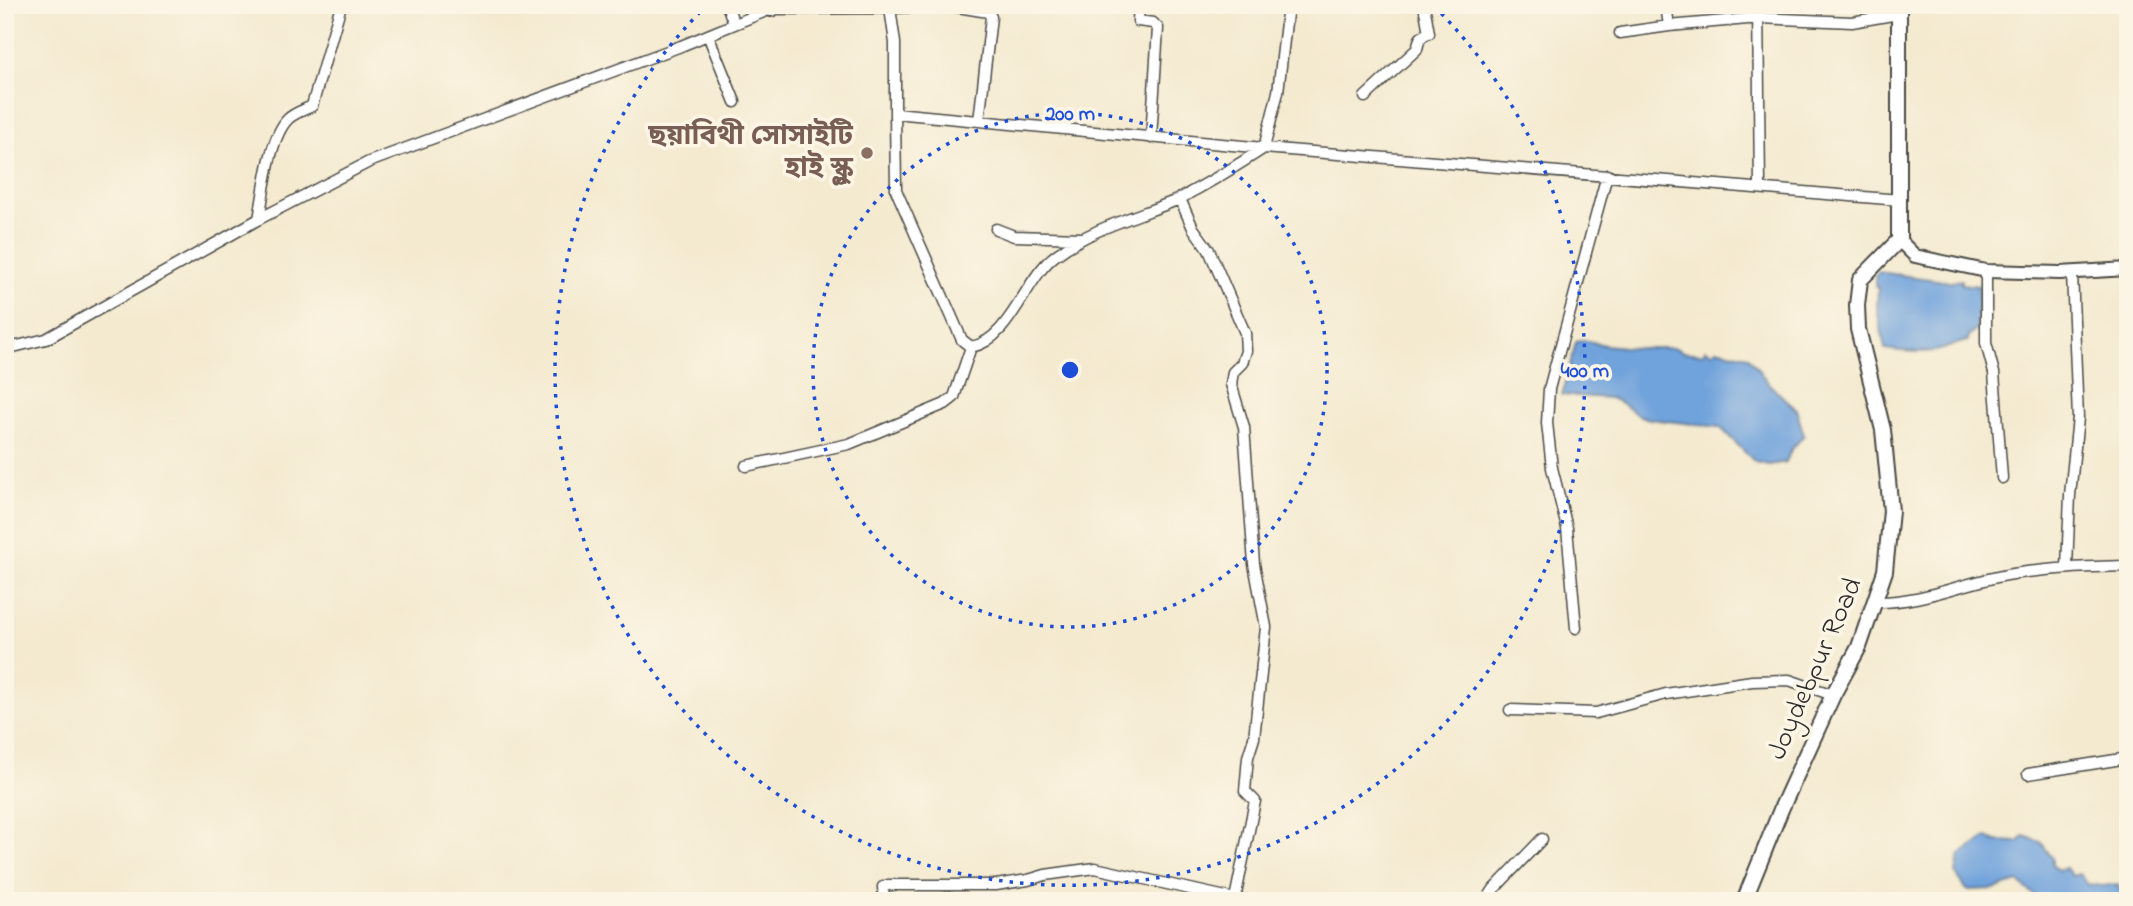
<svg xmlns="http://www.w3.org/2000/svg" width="2133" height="906" font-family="'Indie Flower','Noto Sans Bengali',sans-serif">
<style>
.water{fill:#6fa2db;stroke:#4d6683;stroke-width:2}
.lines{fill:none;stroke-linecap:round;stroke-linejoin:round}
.minor-casing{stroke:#494844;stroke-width:13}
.tertiary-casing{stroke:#494844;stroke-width:16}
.secondary-casing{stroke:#494844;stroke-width:18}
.primary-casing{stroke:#494844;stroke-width:18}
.minor{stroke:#fff;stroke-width:10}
.tertiary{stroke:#fff;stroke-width:12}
.secondary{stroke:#fff;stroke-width:14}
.primary{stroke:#fff;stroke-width:14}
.ring{fill:none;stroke:#1d4ed8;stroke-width:3.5;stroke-dasharray:3.5 7}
.education-dot{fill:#8d6e63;stroke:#fcf5e5;stroke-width:2.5}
.labels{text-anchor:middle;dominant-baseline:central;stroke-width:7;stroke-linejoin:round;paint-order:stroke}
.education-label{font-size:28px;font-weight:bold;fill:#785e54;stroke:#fcf5e5;text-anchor:end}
.street-label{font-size:28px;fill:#2b2b2b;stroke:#fcf5e5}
.centre{fill:#1d4ed8;stroke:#fcf5e5;stroke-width:3.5}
.ring-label{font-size:21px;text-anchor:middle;font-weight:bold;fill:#1d4ed8;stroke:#fcf5e5;stroke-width:7;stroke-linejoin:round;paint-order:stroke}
</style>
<rect width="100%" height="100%" fill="#fcf5e5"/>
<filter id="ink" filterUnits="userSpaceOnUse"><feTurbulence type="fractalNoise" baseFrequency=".0143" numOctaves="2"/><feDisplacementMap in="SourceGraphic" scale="14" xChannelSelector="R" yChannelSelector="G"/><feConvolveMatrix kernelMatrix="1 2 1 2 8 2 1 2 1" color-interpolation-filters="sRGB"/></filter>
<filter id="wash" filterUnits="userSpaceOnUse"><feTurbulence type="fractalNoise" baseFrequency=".00686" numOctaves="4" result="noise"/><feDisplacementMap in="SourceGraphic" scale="28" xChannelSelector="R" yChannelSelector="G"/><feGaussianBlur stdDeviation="1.57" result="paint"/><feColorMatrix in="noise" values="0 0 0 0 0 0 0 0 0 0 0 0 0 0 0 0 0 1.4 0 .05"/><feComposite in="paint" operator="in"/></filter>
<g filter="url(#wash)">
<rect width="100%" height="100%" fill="#f4ead0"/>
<path class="water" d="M1879 272 1951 282 1961 280V284L1979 286 1977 329 1968 337V341C1957 343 1946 349 1936 351 1919 353 1901 352 1885 349L1877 309 1878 287 1875 286V276Z
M1583 340 1605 345 1634 348H1675L1683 352 1702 354 1706 349 1712 353 1716 349 1748 356 1769 384 1796 409 1804 435 1791 450 1786 462 1769 465 1755 462 1720 427 1649 419 1636 414 1623 404 1610 398 1562 395 1576 342Z
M2024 836 2041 842 2052 858V865L2058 870 2066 868 2072 876 2079 874 2087 884 2102 886 2118 884 2119 888 2128 892V901H2041L2019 882 1994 889 1967 890 1956 874 1959 856 1987 837 1996 841 2019 842Z"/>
</g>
<g filter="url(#ink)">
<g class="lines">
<g class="minor-casing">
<path id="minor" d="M727 5 734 24
M888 5 890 8 952 6 988 12 991 17 979 121
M1139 5 1138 21 1153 23 1158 28 1151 138
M1666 5 1669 26
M1758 5 1760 187
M1620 33 1669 26 1759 18 1852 22 1898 14
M708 35 735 102
M1365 97 1417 49C1419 41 1419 36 1429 33L1424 5
M895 113 896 190 962 340 971 347C1011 340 1025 277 1056 255 1092 228 1136 217 1177 200 1184 197 1189 193 1195 190 1219 177 1241 163 1264 148L1278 92 1288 5
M1180 199 1193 228 1209 250 1245 333 1246 351 1242 363 1233 372 1231 384 1244 427 1254 564 1266 627 1254 738 1248 757 1245 791 1255 801 1235 899
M259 219C264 193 269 138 288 119 294 113 304 110 312 106L341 5
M996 229 1014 236 1082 238
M1986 271V343L1994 373 2002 478
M5 349 46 339 259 219 369 162 681 46 771 9 890 8 895 43V113L1264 148 1900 200
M746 466 849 444 945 404 954 397 971 347
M2067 568 2070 495 2078 418 2072 273
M2128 581 2126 607 2128 653
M1875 602C1924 603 1966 581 2013 574 2051 568 2090 567 2128 566
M1576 628 1567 528 1552 468 1547 423 1549 389 1607 175
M1510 710 1596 713 1666 694 1752 681 1789 680 1833 695
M2028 774 2128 758
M884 901 883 887 888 885H996L1028 880 1045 875 1095 868 1244 901
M1486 901 1494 889 1542 839"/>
</g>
<g class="tertiary-casing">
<path id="tertiary" d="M1899 240 1915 256 1986 271 2060 273 2128 269"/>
</g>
<g class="secondary-casing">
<path id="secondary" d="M771 9 776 5"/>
</g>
<g class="primary-casing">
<path id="primary" d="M1744 901 1782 807 1833 695 1859 647 1885 571 1891 511 1885 450 1883 430 1858 329 1857 305 1860 280 1899 240V5"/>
</g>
<use href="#minor" class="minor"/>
<use href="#tertiary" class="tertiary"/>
<use href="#secondary" class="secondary"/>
<use href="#primary" class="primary"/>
</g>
</g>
<g class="ring">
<circle cx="1070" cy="370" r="257"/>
<path d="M1434 6A515 515 0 1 1 706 6"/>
</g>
<circle class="education-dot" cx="867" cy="153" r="7"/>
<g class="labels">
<g class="education-label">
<text x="853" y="137">ছয়াবিথী সোসাইটি<tspan x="853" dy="32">হাই স্কুল</tspan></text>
</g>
<g class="street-label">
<text transform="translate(1816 669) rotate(-66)">Joydebpur Road</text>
</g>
</g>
<circle cx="1070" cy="370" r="10" class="centre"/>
<g class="ring-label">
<text x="1070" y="120">200 m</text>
<text x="1585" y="377">400 m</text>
</g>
<rect width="2133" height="906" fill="none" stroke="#fcf5e5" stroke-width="28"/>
</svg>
